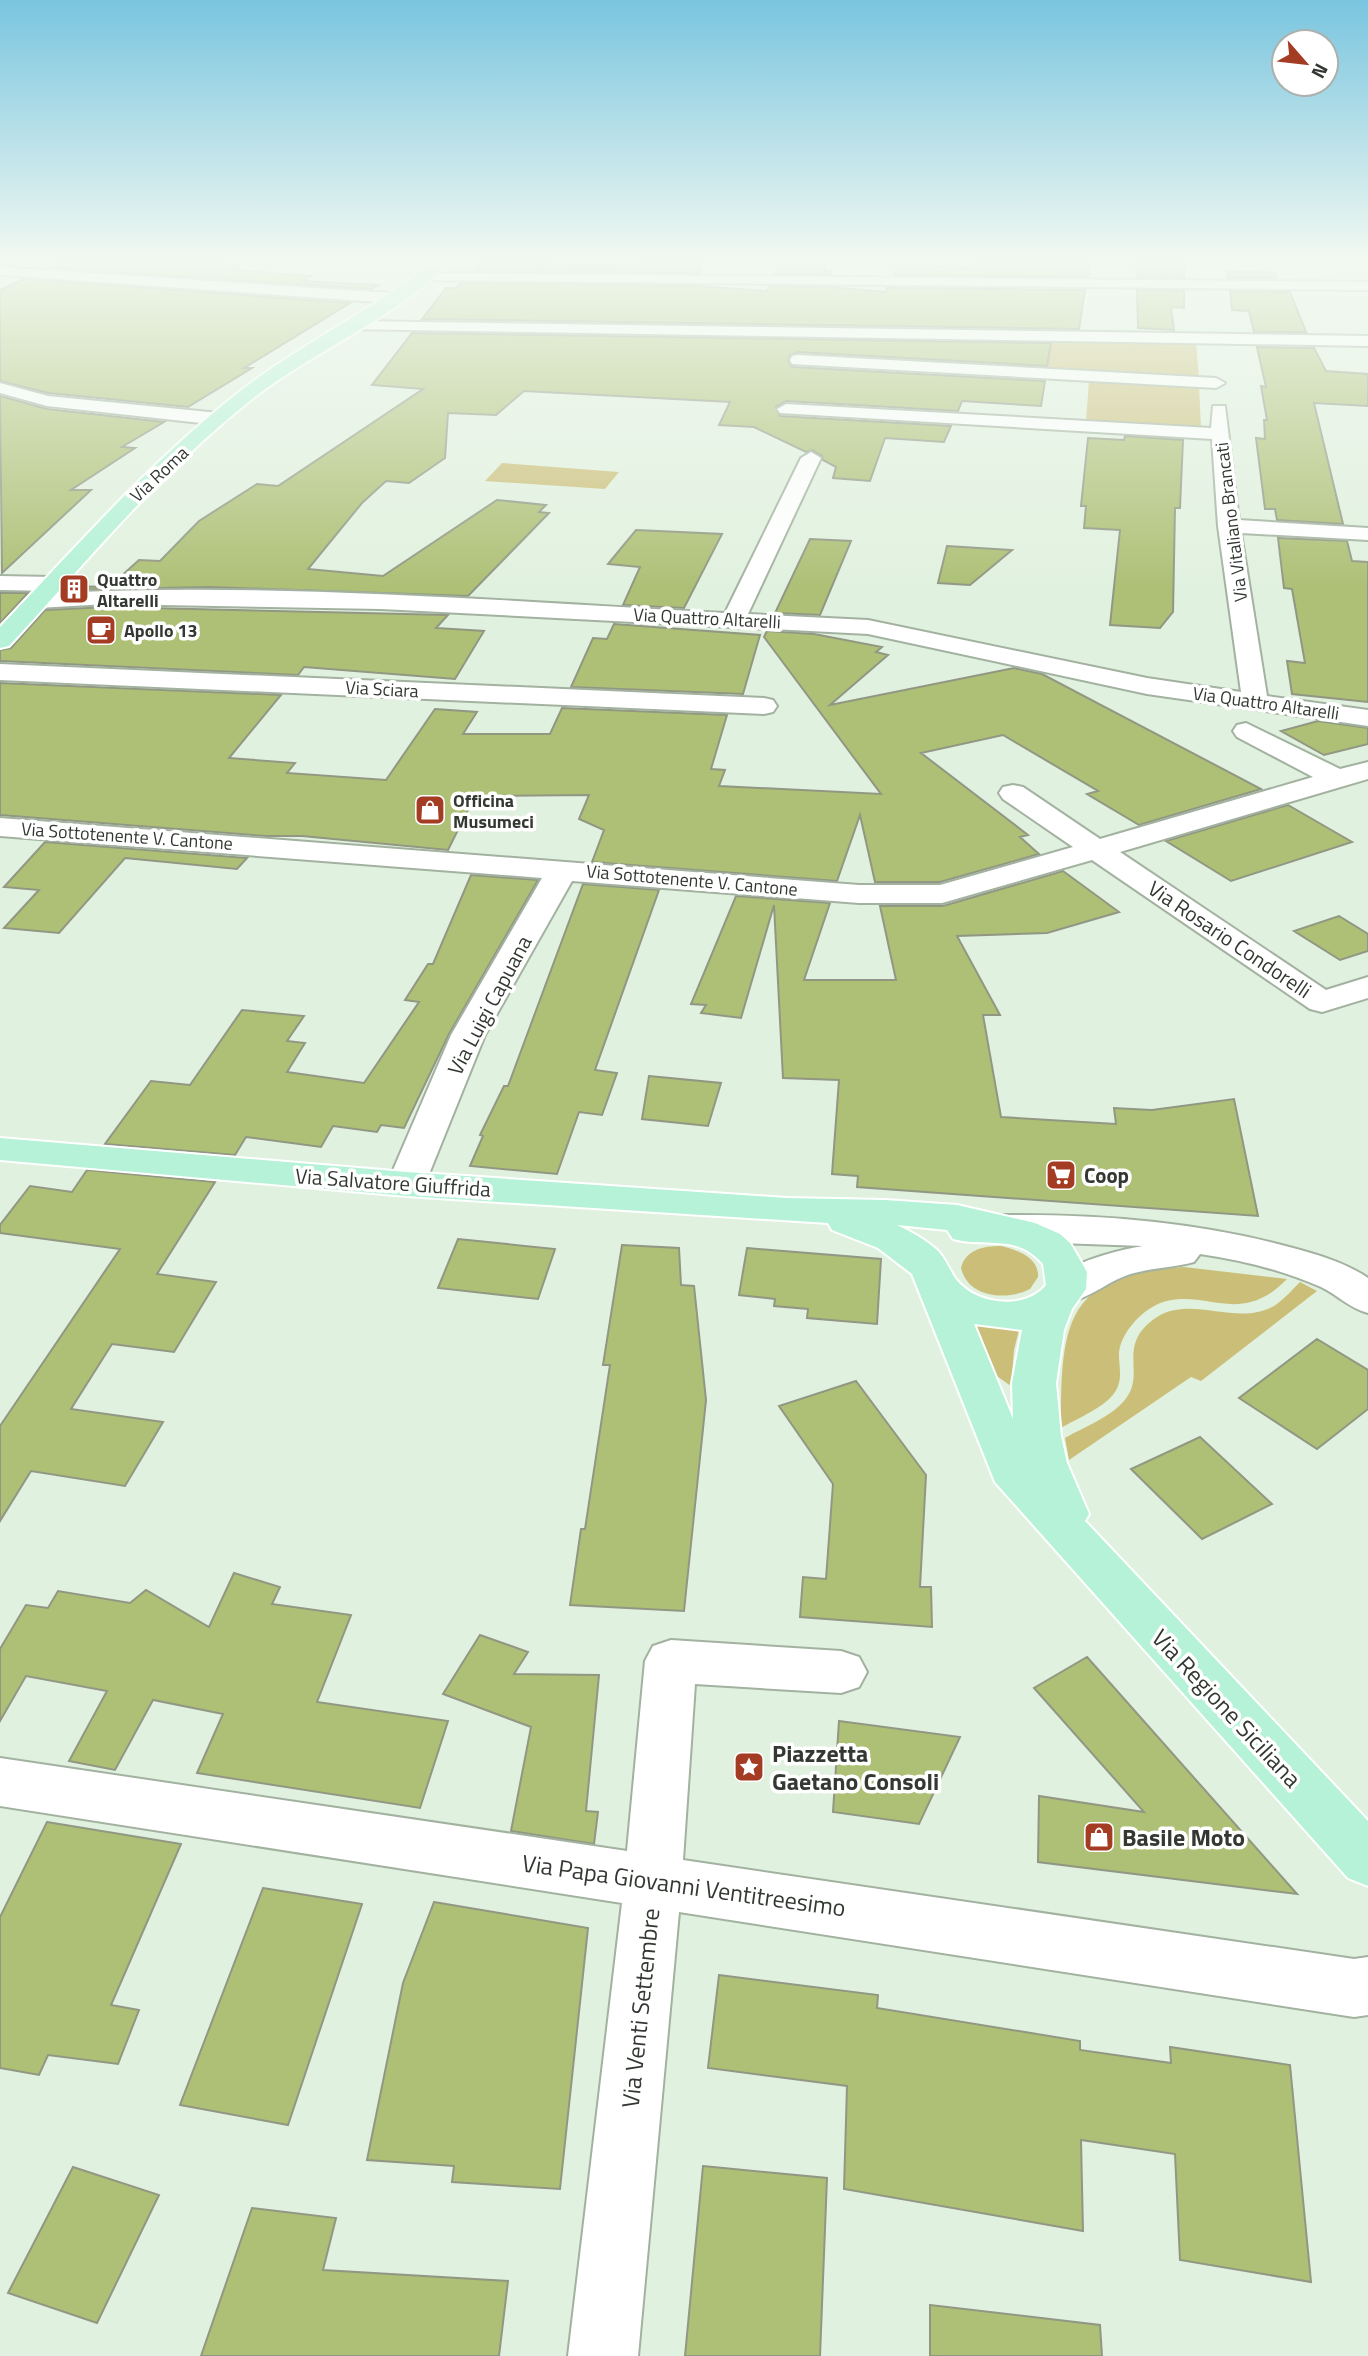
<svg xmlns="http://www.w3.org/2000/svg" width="1368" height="2356" font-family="'Titillium Web',sans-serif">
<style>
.green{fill:#cbbe78}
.building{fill:#adc075;stroke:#919783;stroke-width:2}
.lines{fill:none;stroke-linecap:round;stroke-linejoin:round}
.minor-casing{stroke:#a3b2a0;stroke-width:4}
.major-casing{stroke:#fff;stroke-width:4}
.minor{fill:#fff;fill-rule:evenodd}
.major{fill:#b5f2d7;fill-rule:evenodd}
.labels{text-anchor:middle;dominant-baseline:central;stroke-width:7;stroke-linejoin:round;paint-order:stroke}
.far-street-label{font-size:18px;fill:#333932;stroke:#fff}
.far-poi-label{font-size:18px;font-weight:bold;fill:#333932;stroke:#fff;text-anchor:start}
.street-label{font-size:21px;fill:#333932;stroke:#fff}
.poi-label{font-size:21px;font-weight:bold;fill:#333932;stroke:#fff;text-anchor:start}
.near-street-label{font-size:24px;fill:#333932;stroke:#fff}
.near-poi-label{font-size:24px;font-weight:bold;fill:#333932;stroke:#fff;text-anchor:start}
</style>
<rect width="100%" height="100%" fill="#e1f1df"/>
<path class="green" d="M797 335 1196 344 1199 378 786 357Z
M1089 380 1199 385 1201 428 1086 422Z
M502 463 619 472 605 489 485 481Z
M1001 1246C1017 1250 1039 1257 1038 1277L1030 1289C1007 1301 968 1298 961 1268 966 1249 984 1246 1001 1246Z
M1184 1267 1287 1279C1238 1330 1202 1284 1156 1305 1139 1313 1119 1336 1119 1355 1119 1368 1123 1380 1115 1392 1104 1408 1078 1418 1061 1428 1061 1323 1065 1274 1184 1267Z
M1300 1282 1317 1291 1201 1381 1191 1377 1069 1460 1065 1438C1084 1427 1114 1416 1127 1397 1145 1372 1116 1344 1157 1317 1193 1294 1240 1329 1277 1304 1285 1298 1293 1289 1300 1282Z
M971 1321 1020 1326 1014 1350 1011 1386 991 1372Z"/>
<path class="building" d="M70 259H160L240 265 231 270 311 276 302 281 379 285 372 289 51 268Z
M978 259H1091L1088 277 894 275 899 264 975 268Z
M1136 259H1184V278L1137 277Z
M641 260 702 261 700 273 473 271 482 262 640 266Z
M780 264 825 265V271H831V274H775Z
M1227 271 1275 273 1276 278H1228Z
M24 279 350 303 244 368H252L188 407 48 393 0 381V290Z
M461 283 698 286 767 291 769 286 830 287 885 292 887 288 1085 290 1079 329 422 319 446 288H456Z
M1137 290 1184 291V308L1171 307 1174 330 1138 328Z
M1230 291 1290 292 1306 332H1254L1249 311 1232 310Z
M412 333 1051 343 1047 366 798 352 790 355 788 361 792 367 1045 381 1041 406 962 401 958 411 786 401 776 407 780 416 951 426 944 442 885 438 870 481 833 478 836 467 823 460 822 456 812 450 806 452 754 427 719 425 730 402 524 391 496 415 448 413 445 458 409 483 386 481 362 503 308 569 383 576 497 500 546 505 539 512 549 513 468 596 209 587 63 590 67 586 109 587 139 560 160 561 199 521 257 484 278 486 423 389 372 385Z
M1257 347 1314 348 1326 371 1368 374V406L1314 403 1343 524 1277 520 1275 509H1265L1256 438 1265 439 1264 420H1267L1261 386 1266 387Z
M0 396 47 409 164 422 122 447 135 448 71 490H91L2 573Z
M1125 436 1183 440 1180 508H1175L1173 612 1160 628 1110 625 1120 530 1084 528 1086 506H1081L1088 438 1124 440Z
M636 530 722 534 684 608 623 605 640 567 608 564Z
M1278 538 1347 541 1352 561 1368 562V702L1292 694 1287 661 1305 663 1292 589 1284 588Z
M810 539 851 541 820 615 775 613Z
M947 546 1012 550 970 585 938 583Z
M0 593H28L0 623Z
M107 607 448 615 436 628 484 631 455 679 304 667 298 675 0 661V650L11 648 45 610Z
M614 624 760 635 743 694 571 687 593 638 607 639Z
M767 631 814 634 882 647 876 652 888 655 830 705 1014 668 1042 674 1261 789 1139 825 1087 794 1098 791 1003 735 921 753 1028 835 1020 837 1039 854 940 882H875L860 815 837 881 592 862 604 830 579 819 589 795 475 796 448 850 302 836H265L0 815V683L281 695 229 758 295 763 287 773 386 780 435 709 477 712 463 734H550L562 708 727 715 711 769 725 770 719 786 881 794 764 637Z
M1318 721 1368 728V744L1324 755 1281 731Z
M1288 805 1352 842 1231 881 1166 841Z
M45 842 247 858 237 869 125 858 59 933 4 928 39 890 4 887Z
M1063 871 1119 912 1047 933 957 936 1000 1015H983L1001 1117 1116 1124 1114 1108 1152 1110 1234 1099 1258 1216 857 1187 858 1176 832 1174 839 1080 783 1078 774 905 741 1018 701 1013 706 1005 691 1004 736 896 830 903 804 980H896L880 906H943Z
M471 875 538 880 449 1034 404 1128 381 1125 377 1132 333 1126 321 1147 246 1137 235 1155 105 1144 151 1081 190 1085 242 1010 304 1016 287 1041 305 1043 287 1072 364 1083 419 1002 405 1000 428 964H433Z
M583 884 659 890 595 1070 617 1073 602 1115 579 1112 557 1174 470 1166 483 1136 480 1135 504 1086H508Z
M1339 916 1368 934V951L1340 960 1294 931Z
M649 1076 721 1083 708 1126 642 1119Z
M87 1170 215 1182 157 1274 216 1282 174 1352 112 1344 71 1409 163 1422 125 1486 31 1471 0 1521V1426L120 1249 0 1233V1225L30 1186 72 1192Z
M458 1239 555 1249 538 1299 438 1288Z
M622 1245 679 1248 681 1285 694 1286 706 1400 684 1611 570 1605 581 1529H585L610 1365H603Z
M747 1248 881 1259 877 1324 807 1318 808 1309 774 1306 775 1299 739 1295Z
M1317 1339 1368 1370V1409L1317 1449 1239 1398Z
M856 1381 926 1475 920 1587H931L932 1627 800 1617 803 1577 826 1579 833 1484 779 1406Z
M1200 1437 1272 1504 1202 1539 1131 1469Z
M234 1573 280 1587 272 1604 351 1615 317 1702 448 1721 420 1808 197 1773 223 1714 153 1700 115 1770 69 1761 107 1691 26 1676 0 1721V1649L26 1605 48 1608 58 1591 130 1603 146 1590 209 1627Z
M480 1635 528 1652 514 1674 599 1675 586 1811 598 1812 594 1844 511 1831 531 1727 443 1694Z
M1087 1657 1297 1894 1038 1862 1039 1796 1144 1812 1034 1688Z
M839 1721 960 1737 919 1824 833 1812Z
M47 1822 181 1844 111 2005 139 2010 118 2064 48 2055 39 2075 0 2068V1917Z
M263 1888 362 1904 288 2125 180 2105Z
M434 1902 588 1928 560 2189 452 2182 454 2166 367 2160 403 1983Z
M719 1975 878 1995 877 2008 1080 2041V2050L1171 2063 1170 2047 1290 2065 1311 2282 1180 2260 1175 2154 1081 2140 1083 2231 844 2189 847 2086 708 2068Z
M703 2166 827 2178 820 2356H685Z
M73 2167 159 2195 97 2323 8 2293Z
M252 2208 336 2218 323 2270 508 2281 499 2356H201Z
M930 2305 1100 2325 1102 2356H930Z"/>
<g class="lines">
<g class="minor-casing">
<path id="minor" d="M0 267 391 293 399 298 391 303 0 275Z
M421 273 1368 282V290L416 280 414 277Z
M352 321 1368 336V346L346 329V323Z
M798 355 1216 378 1225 383 1216 388 792 364 790 360 792 356Z
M0 383 48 396 219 413 228 419 219 425 47 406 0 393Z
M786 404 1211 428 1213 406H1225L1239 520 1368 528V540L1241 533 1267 696 1368 710V726L1147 694 868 634 381 609 107 604 38 608 30 606 26 601 30 596 38 594C264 581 499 601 725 613L801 458 811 452 821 458 748 614 868 620 1147 678 1241 692 1218 526 1212 439 780 413 777 409Z
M0 576 52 577 63 584 52 591 0 590Z
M0 664 764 698 773 700 777 706 773 712 764 714 0 680Z
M1246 723 1340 769 1368 762V779L1120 852 1326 990 1368 977V998L1322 1012 1310 1009 1092 860 942 903H859L572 881 485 1035 425 1184 420 1192 406 1196 392 1192 387 1184 451 1035 542 878 0 836V818L859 885H940L1073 847 1003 799 999 793 1003 787 1013 785 1023 787 1100 839 1313 777 1237 737 1233 731 1237 725Z
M1005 1215C1102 1214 1200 1222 1293 1248 1319 1255 1346 1263 1368 1278V1313C1349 1308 1338 1295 1321 1287 1282 1270 1242 1260 1200 1254L1194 1262C1172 1268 1146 1268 1125 1276 1099 1286 1080 1308 1050 1300L1044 1290C1061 1264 1114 1251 1143 1246L1005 1241 991 1237 985 1228 991 1219Z
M671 1640 841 1651 859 1657 867 1672 859 1687 841 1693 695 1684 683 1860 1354 1959 1368 1957V2015L1354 2017 679 1912 638 2356H568L622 1903 0 1806V1758L627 1851 645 1661 653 1646Z"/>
</g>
<g class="major-casing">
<path id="major" d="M435 259H451C405 314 309 353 251 400 160 472 87 561 9 646L0 648V627C77 546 150 462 238 393 301 343 374 311 435 259Z
M0 1138 406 1172 786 1198 885 1200 957 1205 1035 1223 1060 1234 1070 1243 1087 1272 1086 1289 1072 1309 1064 1330 1056 1383 1061 1436 1067 1463 1089 1514 1085 1521 1368 1821V1886L1348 1878 995 1482 912 1274 878 1248 832 1230 828 1223 406 1196 0 1160ZM897 1225 947 1230 953 1239C986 1248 1017 1233 1043 1264L1046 1285C1026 1311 974 1305 955 1278 949 1269 946 1260 938 1251 926 1240 912 1232 897 1225ZM974 1324 1022 1330 1012 1383 1013 1419Z"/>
</g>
<use href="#minor" class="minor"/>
<use href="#major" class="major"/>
</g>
<linearGradient id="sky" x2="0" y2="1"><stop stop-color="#79c5df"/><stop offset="0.44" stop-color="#f2f9f1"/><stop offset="1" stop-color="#f2f9f1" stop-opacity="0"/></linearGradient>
<rect width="1368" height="589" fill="url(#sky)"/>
<defs>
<g id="building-square" transform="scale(1.575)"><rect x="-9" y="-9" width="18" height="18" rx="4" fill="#a43b23" stroke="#fff"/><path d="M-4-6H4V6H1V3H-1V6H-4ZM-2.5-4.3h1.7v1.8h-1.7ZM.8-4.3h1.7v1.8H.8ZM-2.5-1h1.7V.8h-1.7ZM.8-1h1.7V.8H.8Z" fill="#fff"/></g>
<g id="cafe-square" transform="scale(1.575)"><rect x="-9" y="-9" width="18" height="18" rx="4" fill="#a43b23" stroke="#fff"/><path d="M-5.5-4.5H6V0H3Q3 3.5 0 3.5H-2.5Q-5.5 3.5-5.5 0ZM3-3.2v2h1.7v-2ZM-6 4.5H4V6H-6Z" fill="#fff"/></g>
<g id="shop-square" transform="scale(1.575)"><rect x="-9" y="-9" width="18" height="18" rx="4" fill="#a43b23" stroke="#fff"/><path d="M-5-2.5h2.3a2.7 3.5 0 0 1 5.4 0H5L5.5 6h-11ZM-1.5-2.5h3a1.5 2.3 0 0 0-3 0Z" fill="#fff"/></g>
<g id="supermarket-square" transform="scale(1.575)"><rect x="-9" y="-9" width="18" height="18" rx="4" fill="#a43b23" stroke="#fff"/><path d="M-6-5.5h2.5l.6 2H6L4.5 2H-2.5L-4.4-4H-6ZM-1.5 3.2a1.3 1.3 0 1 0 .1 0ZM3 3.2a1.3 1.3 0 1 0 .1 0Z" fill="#fff"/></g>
<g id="sight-square" transform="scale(1.575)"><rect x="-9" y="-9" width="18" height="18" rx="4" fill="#a43b23" stroke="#fff"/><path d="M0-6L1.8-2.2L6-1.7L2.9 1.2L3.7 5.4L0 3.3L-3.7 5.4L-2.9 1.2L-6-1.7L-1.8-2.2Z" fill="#fff"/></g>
</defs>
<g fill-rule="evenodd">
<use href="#building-square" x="74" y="589"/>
<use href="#cafe-square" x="101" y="630"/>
<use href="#shop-square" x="430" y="810"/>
<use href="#supermarket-square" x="1061" y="1175"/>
<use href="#sight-square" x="749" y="1767"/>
<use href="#shop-square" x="1099" y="1837"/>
</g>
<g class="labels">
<g class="far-street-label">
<text transform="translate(159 474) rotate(-43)">Via Roma</text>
<text transform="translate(1231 522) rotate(-97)">Via Vitaliano Brancati</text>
<text transform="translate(707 618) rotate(3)">Via Quattro Altarelli</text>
<text transform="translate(382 689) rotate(3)">Via Sciara</text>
<text transform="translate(1266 703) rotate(8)">Via Quattro Altarelli</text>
<text transform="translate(127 836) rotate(4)">Via Sottotenente V. Cantone</text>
<text transform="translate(692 880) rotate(5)">Via Sottotenente V. Cantone</text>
</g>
<g class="far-poi-label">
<text x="97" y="579">Quattro<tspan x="97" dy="21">Altarelli</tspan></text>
<text x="124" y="630">Apollo 13</text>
<text x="453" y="800">Officina<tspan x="453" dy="21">Musumeci</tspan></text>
</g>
<g class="street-label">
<text transform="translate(1230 939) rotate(34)">Via Rosario Condorelli</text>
<text transform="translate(489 1005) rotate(-62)">Via Luigi Capuana</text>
<text transform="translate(393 1182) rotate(4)">Via Salvatore Giuffrida</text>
</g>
<g class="poi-label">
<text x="1084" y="1175">Coop</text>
</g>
<g class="near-street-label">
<text transform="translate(1227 1708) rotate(47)">Via Regione Siciliana</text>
<text transform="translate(684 1885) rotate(8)">Via Papa Giovanni Ventitreesimo</text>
<text transform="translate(640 2008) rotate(-84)">Via Venti Settembre</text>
</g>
<g class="near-poi-label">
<text x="772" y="1753">Piazzetta<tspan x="772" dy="28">Gaetano Consoli</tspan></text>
<text x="1122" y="1837">Basile Moto</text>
</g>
</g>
<g transform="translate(1305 63) rotate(118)"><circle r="33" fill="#ffffff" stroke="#adb0ad" stroke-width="2"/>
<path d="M0-5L12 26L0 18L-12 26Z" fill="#a43b23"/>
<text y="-10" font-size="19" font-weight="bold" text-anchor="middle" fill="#333932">N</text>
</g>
</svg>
